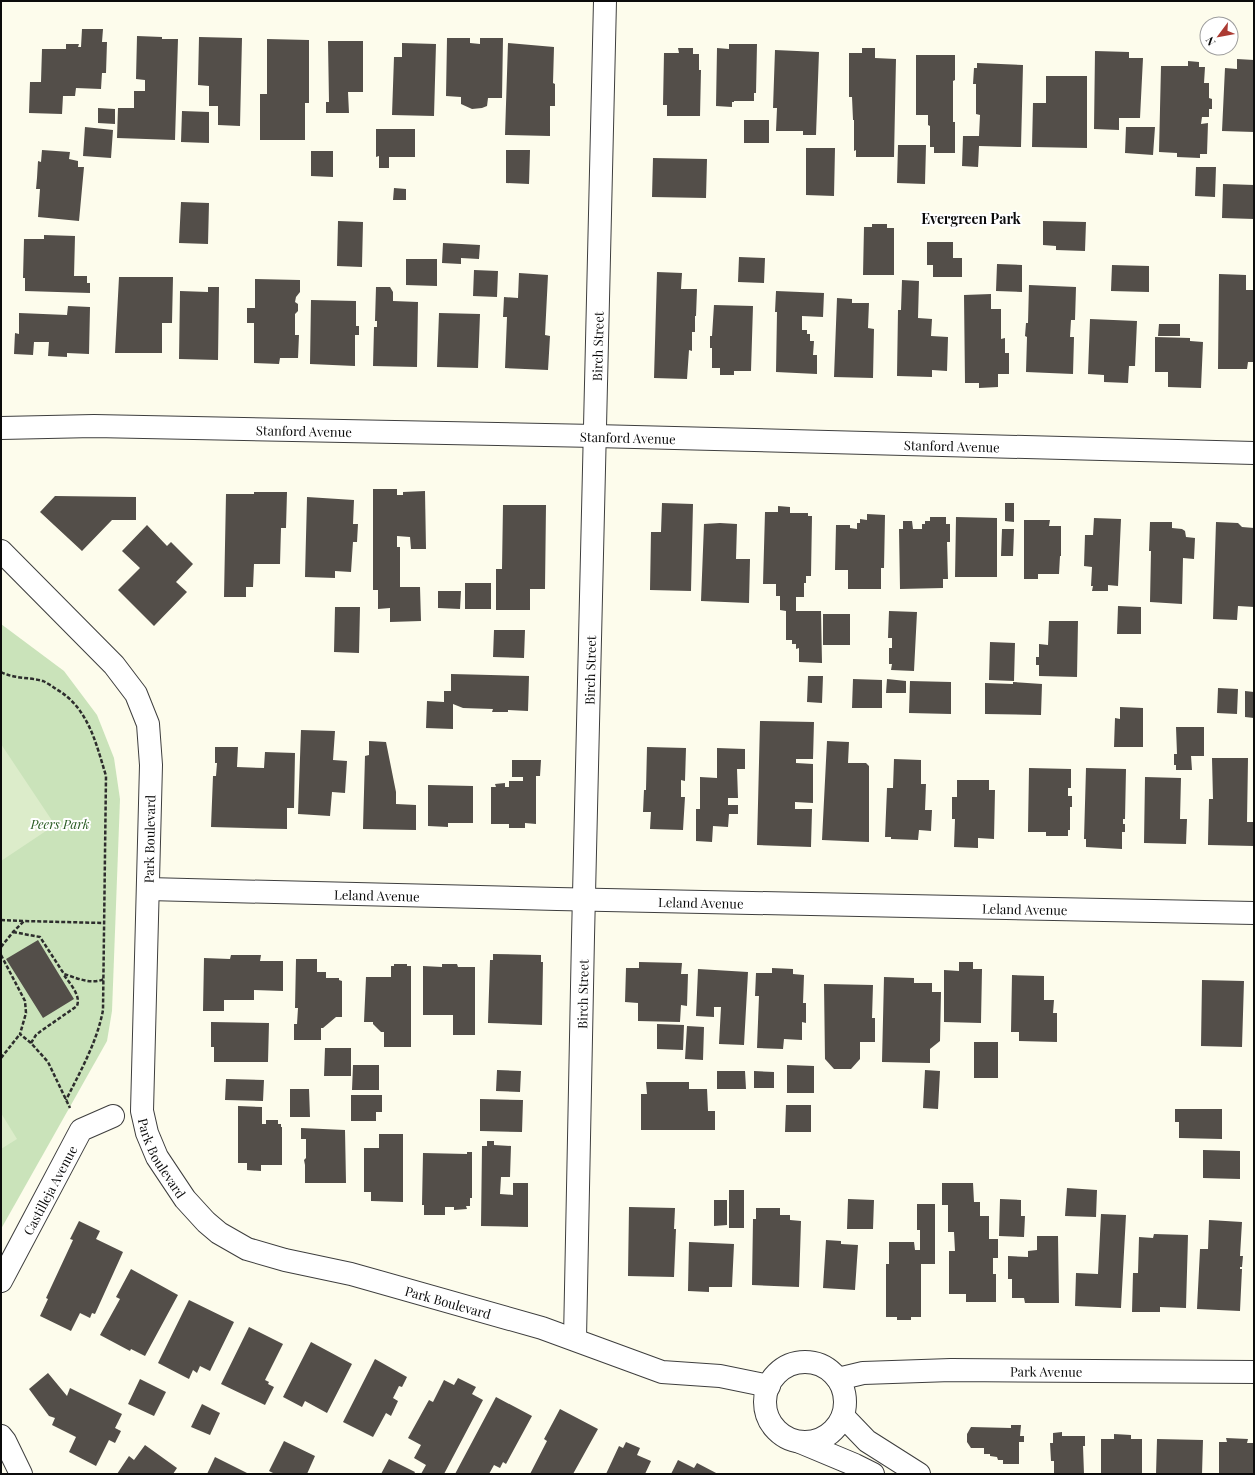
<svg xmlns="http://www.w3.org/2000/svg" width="1255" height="1475" font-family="'Playfair Display',serif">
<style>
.green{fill:#cae3ba}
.pitch{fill:#dcecca}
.building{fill:#534e49}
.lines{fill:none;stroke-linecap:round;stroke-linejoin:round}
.minor-casing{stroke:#3e3e3e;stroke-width:24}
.path{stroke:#2d2d2d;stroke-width:2.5;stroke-dasharray:4 2;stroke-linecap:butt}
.minor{stroke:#fff;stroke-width:22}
.labels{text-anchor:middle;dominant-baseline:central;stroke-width:4;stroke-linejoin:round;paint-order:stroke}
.street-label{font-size:13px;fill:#0b0b0b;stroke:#fff}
.park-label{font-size:13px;font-style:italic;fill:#295b23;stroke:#fff}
.neighbourhood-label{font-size:14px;font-weight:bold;fill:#0b0b0b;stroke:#fff}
</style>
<rect width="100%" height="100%" fill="#fdfcec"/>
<path class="green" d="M1 624 64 671 97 715 114 758 120 799 112 1011 107 1041 1 1229Z"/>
<path class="pitch" d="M1 744 55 825 1 861Z
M1 1113 17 1139 1 1149Z"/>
<path class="building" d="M82 29H103L102 42H107L106 73H102L101 89 76 88 75 96H63L62 114 29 113 30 82H41L42 49H66V44H79L78 47H81Z
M137 36 162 37V39H178L175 140 117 138 118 108H134V91H145V80L136 79Z
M199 37 242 38 240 126 218 125V106H209V86L198 85Z
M447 38H470V43L480 44V38H503L502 98H488L487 106 482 108 472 109 461 104V97L446 96Z
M267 39 309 40V103H305V140H260V94H267Z
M328 41H363V92H348L349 113H326V102H329Z
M402 43 436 44 434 116 392 115 394 57H402Z
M508 43 554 47 553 83 555 84V106H550V136L505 135Z
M729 44H757L756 93H754V101H734V102H732V107L716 106 717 48 729 49Z
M678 48H693V54H699V70H701L700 116H667V105H663L664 53H679Z
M862 48H875V58L896 59 894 157H856V150L854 151V120H853L852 97H849V53H862Z
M775 50 819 52 816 135H803V131H776L777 108H773Z
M1095 51 1129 52V58H1143L1140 118H1119V130L1094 129Z
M916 55H955V80L953 81V122H955V153H934V147H930V126L928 125V115H916Z
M1237 59 1254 60V132L1222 131 1225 68 1237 69Z
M1188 61 1199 62V67H1205L1204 83H1209V98L1212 99V109H1209V117H1202L1201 124 1208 123 1207 154H1200V158L1177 157V153L1159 152 1161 66H1188Z
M977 63 1023 65 1021 147 979 146 978 167 962 166 963 136H979L980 115 976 114V84H973L974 68H977Z
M1046 76H1087V148L1032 147 1033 103H1046Z
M98 108 115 109V124L98 123Z
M182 111 209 112V143L181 142Z
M744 120H769V143H744Z
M85 127 113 130 111 158 83 156Z
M1126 127H1155L1153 155 1125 153Z
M376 129H415V157H389V168H379V156L376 157Z
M898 145H926L925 184 897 183Z
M806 148H835L834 196 806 195Z
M42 150 70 152 69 159 78 161V167H84L79 221 38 217 40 189H36L37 178 38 161 41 162Z
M506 150H530L529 184 506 183Z
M311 151H333V177L311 176Z
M653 158 707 159 706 198 652 197Z
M1196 167H1216L1215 197 1195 196Z
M1223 184 1254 185V219L1222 218Z
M394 188 406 189V200H393Z
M181 202 209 203 208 244 179 243Z
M338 221 363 222 362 267 337 266Z
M1043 221 1086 222 1085 251 1056 250V246L1043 245Z
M872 224H887V228H894V275H863L864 227H872Z
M44 235 75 236 74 276H87V283H90V293L25 291V278H23L24 239H44Z
M927 242H953V258H962V277H933V265H927Z
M443 243 480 245 479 259 461 258V264L442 263Z
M739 257 765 258 764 283 738 282Z
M406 259H437V286L406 285Z
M997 264 1022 265V292L996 291Z
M1112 265 1149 266V292L1111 291Z
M474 270 498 271 497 297 473 296Z
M657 272 682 273 681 289H697L696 316H695V332H692V351L689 350 687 379 654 378Z
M519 273 548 275 545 335 550 336 548 370 505 368 507 317H503L504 297 518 298Z
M1219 274 1246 275V290H1254V362H1248L1247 369H1218Z
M119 277H173L172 323H162V353H115Z
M255 279 300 280V292L296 297 295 302 298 304V311L295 314V335H299L298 358H280L279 364 254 363V323H247V308H255Z
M902 280 919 281 918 318 932 319 931 336 948 337 947 371 932 370V377L897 376 898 310H901Z
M1029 285 1076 287 1075 320H1071L1070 337H1074L1073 374 1026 372 1027 337 1025 336 1026 323H1028Z
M208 287H219L218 360 179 359 180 291 208 292Z
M376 287H390L393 292V301L418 302 417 367 373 366 374 327H377V321H375Z
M776 291 824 293 823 317 802 316V330H807V334H810V341H814L813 355H817V374L776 372 777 312H775Z
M991 294V309H1001V339L1005 338V353H1009V374H998V387L979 388V383H965L964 295Z
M837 298 852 299V303H869L868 328 874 329 873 378 834 377Z
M311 300 356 301V326H359V335H355V366L310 364Z
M714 305 753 306 751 371H734V375H720V368H712V348H710V336H712Z
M68 306 90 307 89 354 67 353V357L48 356 49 342H34L33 355 14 354 15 333 19 334V313L67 315Z
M439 313 480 314 478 368 437 367Z
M1090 319 1137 321 1135 366H1129L1128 383 1104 382V375L1088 374Z
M1159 324H1180V336H1158Z
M1155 337 1190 338V341L1203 342 1201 388 1168 387V372H1155Z
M373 489H397V495H403V492L425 491 426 549H411L410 537 397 536V547H400V587H420L421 621 390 622V608L378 609V590H373Z
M254 492H287L286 528H281L280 564H254L253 587H246V597H224L226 494H254Z
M55 496 136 497V520H112L82 551 40 512Z
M307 497 354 500 353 524H358L357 542H353L351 572 335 571V578L305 577Z
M662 503 693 504 691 591 650 590 651 532H661Z
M1005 503H1014V522L1005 521Z
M503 505H546L545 589H530V610H496V569H502Z
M778 506 790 507V513H808V516H812L811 576H806V583H804V597H796V611H821L822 663 799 662V648L796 649V644H792V640H786V611L780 610V596H776V584H763L765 512H778Z
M867 514 885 515 884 568H881V589H848V570H835L836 525H850V528L857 529V523H860V519L867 520Z
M930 517H946V524H950V542H947L948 579H943V588L900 589 899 529H903V521H912L913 529H922V524H925V521H930Z
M956 517 997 518V577H955Z
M1094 518 1121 519 1118 586 1108 585V591H1092L1093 586H1091L1092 567 1084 566 1085 535H1093Z
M1024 520H1050L1049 526H1061V556H1060L1059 574H1038V579H1024Z
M1150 522H1172V528L1182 529 1185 531 1186 537 1195 538 1194 559 1183 558 1182 604 1150 602 1151 551H1149Z
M1216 522 1238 523 1242 527 1254 528V607L1238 606 1237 620 1213 619Z
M720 523 737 524 736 559H750L749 603 701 601 704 524Z
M147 525 167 546 171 542 193 564 176 582 187 592 154 626 118 590 140 568 122 551Z
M1002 529H1014L1013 556H1001Z
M465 583H491V609H465Z
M438 591H461L460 609 438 608Z
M1118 606 1141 607V634H1117Z
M335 607H360L359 653 334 652Z
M889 611 917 612 914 671 891 670 892 664H889V648H892V638H888Z
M823 614H850V645H823Z
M1049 621H1078L1077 677 1039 676V665H1036V657H1039V644L1048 645Z
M494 630H525L524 658 493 657Z
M990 642 1015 643 1014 681 989 680Z
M451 674 529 676 528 711 508 710V712H492L493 709 463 708 453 704V729L426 728 427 701 444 702V691H451Z
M808 676H823L822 703 807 702Z
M853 679 882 680V708H852Z
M887 679 906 681V693H886Z
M910 681 951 682V714L909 713Z
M1013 682 1042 684 1041 715 985 714V683L1013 684Z
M1218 688 1238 689 1237 714 1217 713Z
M1245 691 1254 692V718L1245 717Z
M1120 707 1143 708V747H1114L1115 718 1120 719Z
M760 721 814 722 813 759H796V763L813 764V803L795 802V809H812L811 847 757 845Z
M1176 727H1204V756H1191L1192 770H1176V765H1174V754H1177Z
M301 730 335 731 333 760 347 761 345 793 332 792 330 816 298 814Z
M369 741 386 742 396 792V804L416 805V830L363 829 365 756 369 755Z
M827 741 849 742 848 763H866L869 766V842L822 840Z
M215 747H238L237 767 264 768 265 752 295 753 294 808H287V829L211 827 213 776H216L217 763H215Z
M647 747 686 748 685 781 681 780V797H685L683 830 650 829 651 812H643L644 790H646Z
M717 748 745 749V769H737L738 798H728V805H738V814H729L728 827 713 826 712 842 696 841V809H700V777L717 778Z
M1212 758H1248L1247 822H1254V846L1208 845 1209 799H1213Z
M894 759 921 760V784H926L925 810H932L931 831 919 830 918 840 891 839V837H885L887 788H893Z
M512 760H541L540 776H536V824L525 823V828H509V824H491V787H496L495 784 505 783V787H509V781H523V777H512Z
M1029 768 1071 769V788H1068V796H1072V807H1070V830H1068V836H1046V832H1028Z
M1086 768 1126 769 1125 819H1123V824H1125V832H1122V849L1086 847V839H1084Z
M1145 777 1181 778 1180 819H1187L1186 844 1144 843Z
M957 780H989V790H995L994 839 978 838V848L954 847 955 819H952V797H957Z
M428 785 473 786V823H448V827L428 826Z
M38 940 74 999 43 1018 6 959Z
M493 954 541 955V962H543L542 1025 488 1023 490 960H493Z
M231 955H261L260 961H283V991L254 990V1000H224V1011H203L204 958 230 959Z
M296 959H317V972H326V978H339V980L342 981V1017H336L323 1028H321V1040H294V1024H297L298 1008H295Z
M639 962 682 963 681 974H688L687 1006 681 1005 680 1022 638 1021V1003L625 1002 626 968H639Z
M959 962H973V969H982L981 1023 944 1022V970L959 971Z
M394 964H407V966H411V1047H384V1032H381L373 1024V1022H364L366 977H391V966H394Z
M442 964H457L458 967H475V1035H453V1015H423V966L442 967Z
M772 968 793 969V974L804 975 803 1003H806V1023L802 1022V1040L784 1039 783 1049 757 1048 759 996H755L756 973H772Z
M698 969 748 972 744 1045 719 1044 721 1007H714V1017L696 1016Z
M1012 975 1044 976V1000H1054L1053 1013H1057V1042L1019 1041V1032H1011Z
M884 977 914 978V983H932V992H941L940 1041 930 1049V1063L882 1062Z
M1202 980 1244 981 1242 1047 1201 1046Z
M824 984 873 985 872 1018H875V1042H860V1059L851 1069H834L825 1059Z
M211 1022 269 1023 268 1062H214V1047H211Z
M657 1024 684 1025 683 1050 657 1049Z
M687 1026 704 1027 703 1060 685 1059Z
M974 1042H998V1078H974Z
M325 1048H351V1076H324Z
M353 1065H379V1090H352Z
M787 1065 814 1066V1093H787Z
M497 1070 521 1071 520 1092 496 1091Z
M925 1070 940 1071 938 1109 923 1108Z
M717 1071H745L746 1089H717Z
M754 1071 774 1072V1088H754Z
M226 1079 264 1080 263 1101 225 1100Z
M646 1082H689V1089H707L708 1111H715V1130H641V1094H647Z
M290 1089H309L310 1117H290Z
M351 1095H382V1112H376V1121H351Z
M480 1099 523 1100 522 1132 480 1131Z
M786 1105H811V1132H785Z
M238 1106 262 1107V1124H266V1120H278V1124H281V1127H282V1165H261V1171L247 1170V1163H238Z
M1175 1109H1222V1139L1179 1138V1122H1175Z
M301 1128 345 1130 346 1183H305V1165L304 1160 306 1158V1139H301Z
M379 1134H403V1202L371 1201V1192H364V1148H379Z
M487 1141H494V1145L511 1146 510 1177H501L500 1194 513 1195V1183H528V1227L481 1226 482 1146H487Z
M1203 1150 1240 1151V1179L1203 1178Z
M467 1152H472V1198H470V1206H466L467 1209 454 1210V1207H445V1215H424V1205H422L423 1153 467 1154Z
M942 1183H973L974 1202H980V1216H989V1239H998V1258H993V1274H996V1302H966V1294H949V1251H955L954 1232H948V1205H942Z
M1067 1188 1097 1190 1096 1217 1065 1216Z
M729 1190H744V1228H729Z
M848 1199 874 1200 873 1229H847Z
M1000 1199 1021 1200V1216H1025L1024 1237 999 1236Z
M714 1200H727V1225L714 1226Z
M917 1204H935V1264H921V1317H911V1320H897V1317H886V1264H889V1242H914L915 1250H920V1230H917Z
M629 1207 675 1208 674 1229H676L674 1277 628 1276Z
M756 1208H780V1215H790V1220L801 1221 799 1287 752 1285 753 1219H756Z
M1101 1214 1126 1215 1121 1308 1075 1306 1076 1273 1098 1274Z
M1209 1220 1242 1222 1240 1256H1243L1242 1267H1240V1269H1242L1240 1311 1197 1309 1200 1249H1208Z
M79 1221 100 1231 96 1239 123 1252 95 1314 92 1313 90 1318 80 1313 71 1331 40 1316 48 1299 46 1298 73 1240 70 1239Z
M1154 1234 1188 1235 1186 1308 1160 1307V1312H1132L1133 1273H1138L1139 1237 1153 1238Z
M1037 1236H1058L1059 1303H1025L1024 1298H1012V1279H1008V1256L1028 1257V1251L1037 1250Z
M826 1240 841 1241V1244L858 1245 855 1290 823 1288Z
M689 1242 734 1244 732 1287H709V1292L688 1291Z
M131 1269 178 1295 145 1356 131 1349 130 1351 100 1335 120 1299 116 1297Z
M189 1300 234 1322 210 1371 200 1366 197 1373 193 1370 189 1379 158 1363Z
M249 1327 283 1344 265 1380 269 1382 268 1384 274 1387 265 1405 221 1384Z
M311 1342 352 1364 327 1413 305 1401 302 1407 283 1397Z
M375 1359 407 1377 402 1387 399 1386 393 1398 398 1401 391 1416 386 1413 373 1437 343 1422Z
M48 1373 67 1396 70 1388 122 1414 115 1428 121 1431 115 1443 109 1440 96 1466 69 1452 76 1437 52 1425 55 1418 49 1416 29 1389Z
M458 1378 476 1387 472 1394 483 1400 444 1474H421L426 1465 414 1458 421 1445 408 1438 429 1400 433 1402 444 1380 454 1385Z
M140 1379 166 1392 154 1416 128 1404Z
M496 1397 532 1416 506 1464 503 1462 500 1468 494 1465 489 1474H455Z
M202 1404 220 1413 210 1435 191 1427Z
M560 1409 598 1429 573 1474H530L547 1441 544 1439Z
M1011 1425H1021L1020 1436H1024V1442H1019V1464H1003V1460H998L997 1457 990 1456V1454H984V1448H971L967 1442V1434L971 1427 1011 1428Z
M1062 1432V1436H1085V1446H1083L1084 1474H1054V1461H1051L1050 1443H1053V1433Z
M1114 1434 1131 1435V1439H1142V1474H1101V1439H1114Z
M1226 1438 1248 1439 1247 1443H1254V1474H1219V1442H1227Z
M1157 1439 1203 1440 1202 1474H1156Z
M284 1441 315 1456 307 1474H275L269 1471Z
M626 1442 640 1448 637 1455 651 1461 645 1474H606L619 1446 623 1448Z
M145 1445 177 1468 173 1474H117L129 1456 134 1460Z
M215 1457 249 1474H207Z
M389 1459 415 1472 414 1474H381Z
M678 1460 694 1468 697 1463 718 1474H671Z"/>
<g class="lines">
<g class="minor-casing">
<g id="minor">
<path id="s1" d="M1 428 94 426 595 436 1254 453"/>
<path id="s2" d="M1 551 114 665 136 694 148 724 151 765 142 1111 147 1133 157 1157 185 1199 206 1222 219 1233 247 1249 285 1260 351 1274 542 1328 662 1372 720 1376 769 1386"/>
<path id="s3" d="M148 889 557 899 1254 913"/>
<path id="s4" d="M1 1281 81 1130 113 1116"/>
<path id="s5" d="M575 1339 583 937 605 1"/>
<circle cx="805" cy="1402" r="40"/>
<path id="s6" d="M838 1379 863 1373 951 1370 1254 1372"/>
<path d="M843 1416 867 1441 919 1474"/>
<path d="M1 1436 5 1441 21 1474"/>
<path d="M800 1442 855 1465 873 1474"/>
</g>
</g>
<path class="path" d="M1 672C14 679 29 677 43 681 47 683 52 686 56 689 88 707 96 743 106 776L103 1010C97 1042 81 1070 66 1100
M1 920 24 921
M13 932 40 937 64 974C77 978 91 985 104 979
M1 947 13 932 24 921 104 923
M1 955 25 1001 26 1013 20 1034 31 1043 48 1062 70 1108
M31 1043 36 1035 41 1031 77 1006C81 995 70 984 64 975
M1 1058 20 1034"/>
<use href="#minor" class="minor"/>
</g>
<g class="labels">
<g class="street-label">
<text stroke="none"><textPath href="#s5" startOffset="993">Birch Street</textPath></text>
<text stroke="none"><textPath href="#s1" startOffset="303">Stanford Avenue</textPath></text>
<text stroke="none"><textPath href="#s1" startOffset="627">Stanford Avenue</textPath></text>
<text stroke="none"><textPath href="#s1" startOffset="951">Stanford Avenue</textPath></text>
<text stroke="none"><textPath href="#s5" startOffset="669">Birch Street</textPath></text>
<text transform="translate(149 839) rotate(-89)">Park Boulevard</text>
<text stroke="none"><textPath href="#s3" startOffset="229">Leland Avenue</textPath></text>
<text stroke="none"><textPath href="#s3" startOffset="553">Leland Avenue</textPath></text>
<text stroke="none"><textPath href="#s3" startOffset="877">Leland Avenue</textPath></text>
<text stroke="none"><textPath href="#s5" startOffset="345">Birch Street</textPath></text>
<text stroke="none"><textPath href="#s2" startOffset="668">Park Boulevard</textPath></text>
<text stroke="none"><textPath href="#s4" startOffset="103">Castilleja Avenue</textPath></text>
<text stroke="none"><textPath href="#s2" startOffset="1004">Park Boulevard</textPath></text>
<text stroke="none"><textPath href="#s6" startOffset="209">Park Avenue</textPath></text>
</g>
<g class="park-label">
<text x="60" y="823">Peers Park</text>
</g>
<g class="neighbourhood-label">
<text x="971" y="218">Evergreen Park</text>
</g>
</g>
<rect width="1255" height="1475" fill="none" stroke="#0b0b0b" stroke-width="4"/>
<g transform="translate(1219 36) rotate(238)"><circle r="19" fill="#ffffff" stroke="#9d9d9d"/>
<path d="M0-3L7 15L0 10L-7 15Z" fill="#ac3b33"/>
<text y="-6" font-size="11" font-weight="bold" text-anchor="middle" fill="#0b0b0b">N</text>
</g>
</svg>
